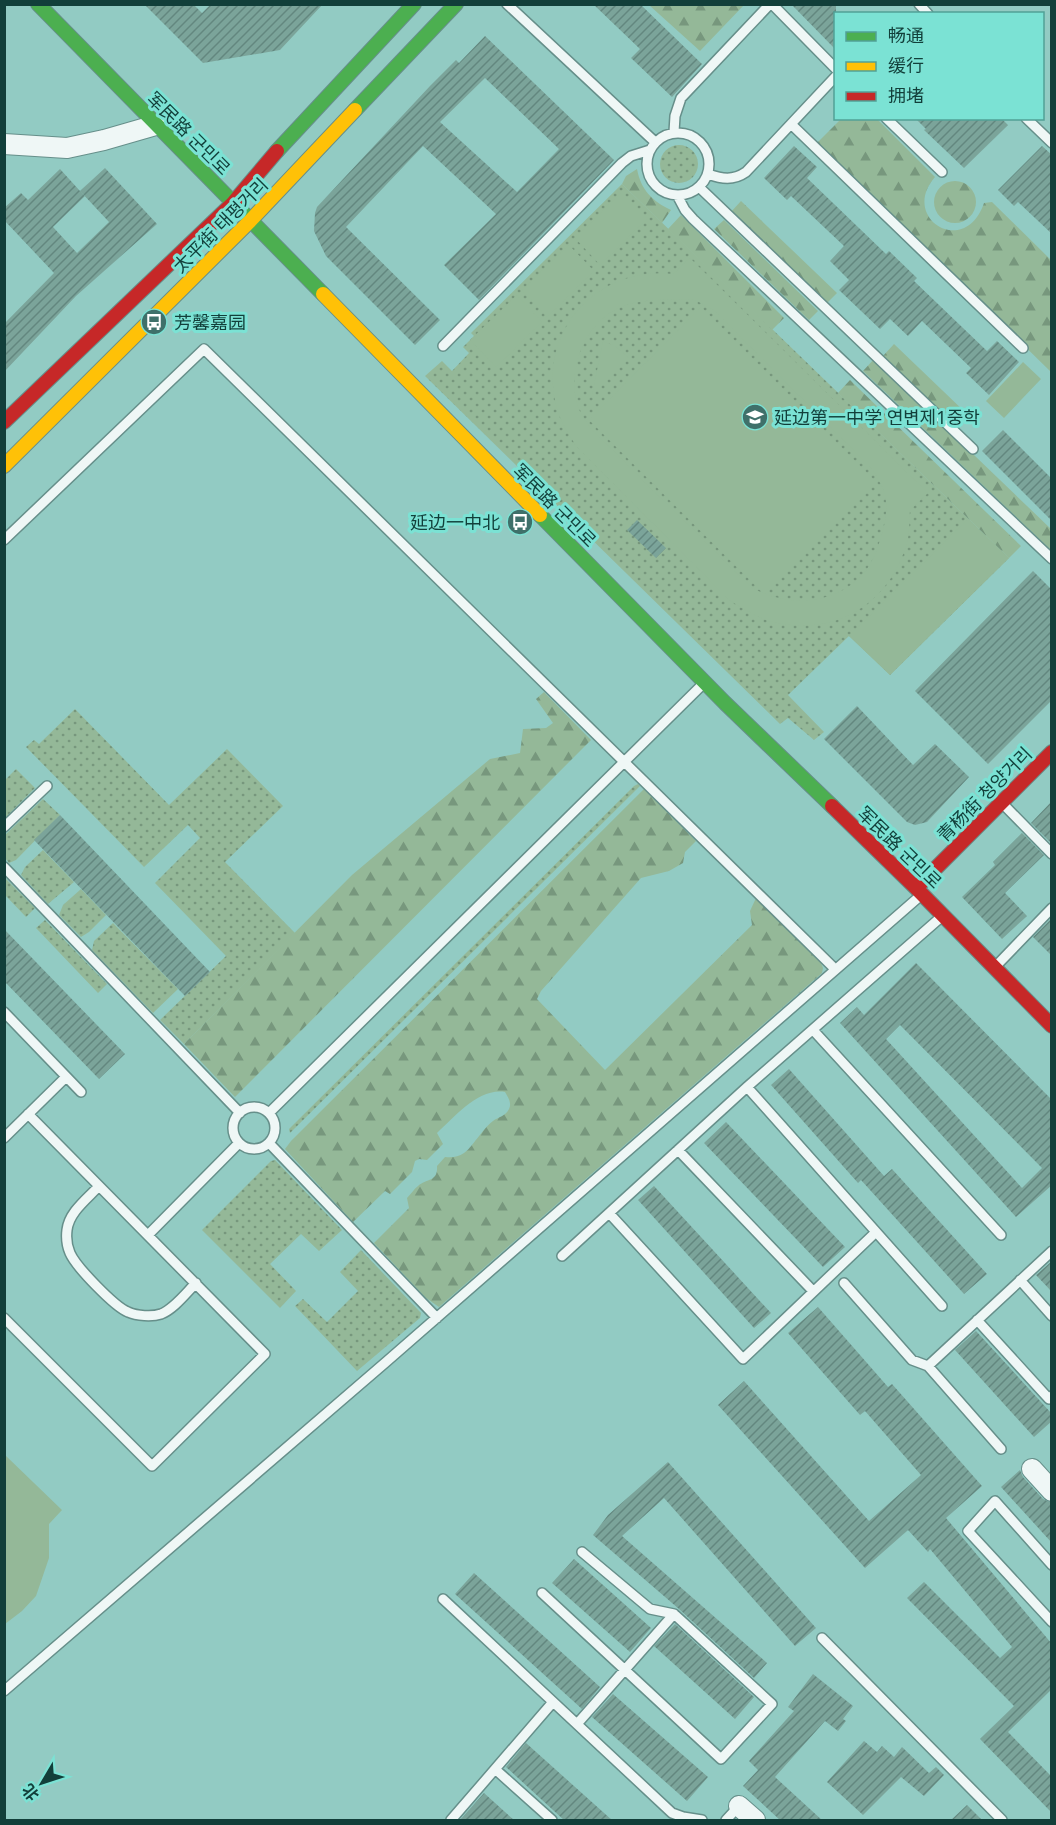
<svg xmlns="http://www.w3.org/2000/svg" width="1056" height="1825" font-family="'Noto Sans','Noto Sans SC','Noto Sans KR',sans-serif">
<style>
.grass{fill:url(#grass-dots)}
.forest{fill:url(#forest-firs)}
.garden{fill:#94b898;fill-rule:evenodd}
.building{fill:url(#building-hatch);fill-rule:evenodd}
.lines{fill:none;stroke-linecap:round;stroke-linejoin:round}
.lane-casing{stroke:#668f8a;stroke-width:12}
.street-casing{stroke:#668f8a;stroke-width:22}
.fast-casing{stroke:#668f8a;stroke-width:16}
.slow-casing{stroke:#668f8a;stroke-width:16}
.jam-casing{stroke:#668f8a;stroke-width:16}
.lane{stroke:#eff7f6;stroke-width:9}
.street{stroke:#eff7f6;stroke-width:20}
.fast{stroke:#4caf50;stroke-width:14}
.slow{stroke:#ffc107;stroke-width:14}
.jam{stroke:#c62828;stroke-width:14}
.labels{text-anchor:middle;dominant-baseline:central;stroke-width:6;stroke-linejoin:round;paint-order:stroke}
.street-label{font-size:18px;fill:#123f3a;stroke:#7be2d4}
.poi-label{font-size:18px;fill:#123f3a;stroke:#7be2d4;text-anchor:start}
</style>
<defs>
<pattern id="grass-dots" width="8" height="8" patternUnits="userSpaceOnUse" patternTransform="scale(1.5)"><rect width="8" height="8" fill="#94b898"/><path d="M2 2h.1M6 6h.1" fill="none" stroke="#77977d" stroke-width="1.8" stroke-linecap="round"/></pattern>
<pattern id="forest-firs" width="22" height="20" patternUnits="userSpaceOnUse" patternTransform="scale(1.5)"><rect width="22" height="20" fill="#94b898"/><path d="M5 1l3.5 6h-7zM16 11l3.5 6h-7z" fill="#77977d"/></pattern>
<pattern id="building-hatch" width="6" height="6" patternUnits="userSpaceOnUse" patternTransform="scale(1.5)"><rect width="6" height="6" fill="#7ba49a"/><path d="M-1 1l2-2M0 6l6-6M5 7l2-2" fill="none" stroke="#63877f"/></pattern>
</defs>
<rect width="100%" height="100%" fill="#92cbc3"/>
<path class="grass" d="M660 164a19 19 0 1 1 38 0a19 19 0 1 1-38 0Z
M622 184 1009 558 890 675 849 636 788 695 824 732 814 740 788 718 780 724 425 376 442 361 452 371 469 353 463 347 474 336 471 333Z
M75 709 169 805 227 749 283 806 225 862 295 933 184 1044 160 1020 226 956 155 883 200 838 188 825 144 867 26 747 34 740 39 744Z
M16 769 35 788 5 818V780Z
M638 784 640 786 290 1133 289 1129 634 786Z
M43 799 60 815 16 860 9 863 5 858 4 836Z
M43 850 74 882 48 904 21 875 25 867Z
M4 877 35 908 26 917 5 895Z
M81 889 106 915 89 932 81 937 59 915 63 905Z
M45 920 107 984 98 993 36 928Z
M113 923 178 989 153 1013 92 950 94 941Z
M275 1160 342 1230 319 1251 301 1234 270 1264 296 1291 280 1308 202 1230 271 1161Z
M361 1250 421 1313 420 1318 357 1371 295 1306 303 1299 327 1322 358 1291 340 1272Z"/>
<path class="forest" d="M649 5H744L700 51Z
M841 119H877L935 177C899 218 965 259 984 203L992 202 1051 260V372L817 143Z
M637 169C641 190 652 201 671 210L662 223 622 184 626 176Z
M934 202a21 21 0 1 1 42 0a21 21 0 1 1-42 0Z
M741 201 837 293 825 305 730 213Z
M681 215 784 318 772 330 668 229Z
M724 220 818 311 809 320 714 229Z
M894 344 966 413 954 425 883 356Z
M874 359 1051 529V550L863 371Z
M850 380 1021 546 1009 558 838 393Z
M544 692 591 740 235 1097 184 1044 352 875 490 759 520 753 523 729 546 728 553 723 536 699Z
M644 789 696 841 685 852 683 863 669 871 641 878 541 991 537 999 605 1070 752 925 750 911 756 898 821 963 823 968 822 973 439 1307 426 1298 374 1243 409 1208 407 1198C411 1194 414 1189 418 1186 428 1178 438 1182 437 1166L445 1157C452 1158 458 1157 464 1153 471 1149 483 1128 493 1121 498 1117 506 1116 509 1109 512 1103 508 1097 505 1092 478 1088 456 1116 437 1133L443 1144 427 1160 419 1159 415 1161 412 1172 390 1194 385 1191 353 1222 285 1149 291 1141Z"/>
<path class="garden" d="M621 193 647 219 600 265 575 238Z
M569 245 594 271 547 317 522 290Z
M690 258 928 493 910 510C909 522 910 535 906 546 887 607 831 638 769 621 754 616 742 608 729 600L576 446C569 434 561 423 557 409 536 333 596 266 673 274ZM666 299 695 300 714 310 873 470C877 478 883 486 885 495 888 509 885 526 880 540 877 550 873 560 867 569 840 605 788 609 751 587L593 431C587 423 580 414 577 404 568 371 583 328 613 311 629 301 649 301 666 299Z
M517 295 542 322 496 367 470 340Z
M701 307 874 480 762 592 589 420Z
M603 341 615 346 629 358 592 395Z
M1023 362 1041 379 1004 418 986 401Z
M968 519 1009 558 890 675 849 636Z
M5 1455 62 1510 49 1524V1558L36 1596 22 1611 5 1624Z"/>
<path class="building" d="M144 4H193L202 13 211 4H323L280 50 203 63Z
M593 4H640L702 64 672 97 631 58 640 49Z
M791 4H836V50Z
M485 36 614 160 479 300 444 265 496 214 423 146 346 227 440 320 415 345 326 256 314 231 315 213 317 207 430 86 456 60 459 63ZM485 78 559 149 517 192 440 122Z
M915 118H1001L1008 125 964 168 924 130 926 129Z
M794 146 817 167 807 178 886 254 889 251 917 278 914 281 987 351 997 341 1019 362 989 395 966 373 971 368 922 321 908 336 890 319 880 329 839 290 849 280 830 261 844 246 791 196 787 200 764 178Z
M1042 146 1052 155V234L1018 202 1014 206 998 190Z
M105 168 157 224 76 296 4 372V324L54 273 4 220V208L21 193 28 200 60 169 80 191ZM80 191 109 222 77 253 53 227 85 196Z
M1003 430 1052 479V521L982 451Z
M637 520 666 548 656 558 627 530Z
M1033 571 1052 590V700L988 764 915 691Z
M857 706 913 765 935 744 969 777 927 822 915 825 907 822 824 739Z
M1052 801V844L1031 823Z
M60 815 210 972 185 996 34 840Z
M1022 833 1044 855 1005 893 1027 916 1002 939 962 897 995 865 993 862Z
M1052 918V956L1033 937Z
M4 929 125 1054 99 1079 4 981Z
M916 963 1052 1100V1185L1016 1217 840 1023 857 1007 864 1015ZM900 1025 1042 1168 1022 1188 886 1039Z
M789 1069 884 1176 892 1169 987 1274 964 1294 861 1180 858 1183 771 1085Z
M726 1122 845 1247 823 1267 704 1143Z
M654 1186 771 1313 754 1328 638 1200Z
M1052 1261V1292L1036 1275Z
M818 1307 888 1387 892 1384 982 1486 946 1518 1052 1644V1689L1008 1732 1052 1777V1813L980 1739 1014 1706 907 1598 924 1582 1000 1658 1012 1647 930 1549 928 1552 908 1530 865 1568 718 1405 744 1381 869 1521 921 1475 865 1411 860 1415 788 1333Z
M976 1331 1052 1414V1421L1034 1437 955 1350Z
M668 1462 816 1628 795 1646 664 1498 622 1536 767 1663 754 1678 679 1609 593 1535 608 1515Z
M1020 1470 1023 1477 1043 1499 1052 1503V1543L1001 1487Z
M574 1559 651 1628 630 1652 552 1583Z
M474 1573 600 1687 582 1709 455 1594Z
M675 1624 754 1697 735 1719 654 1646Z
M813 1674 853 1706 843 1719 846 1721 838 1731 825 1721 775 1777 823 1821H781L743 1786 758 1770 749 1761 794 1711 788 1707Z
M613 1694 708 1777 687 1801 592 1717Z
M864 1741 877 1752 882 1746 894 1757 902 1747 929 1773 936 1767 944 1775 924 1796 901 1777 863 1815 827 1782Z
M526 1743 613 1821H565L506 1767Z
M484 1793 515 1821H459Z
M967 1805 983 1821H950Z"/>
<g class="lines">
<g class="lane-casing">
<path id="lane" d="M507 4 655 142
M772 4 836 69
M919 4 928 14
M886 118 942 172
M1026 118 1052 143
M791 124 1023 348
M674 132 675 116 681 98 770 4
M647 164a31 31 0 1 1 62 0a31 31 0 1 1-62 0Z
M708 174C722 179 733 181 746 172L836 76
M699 187 973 449
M677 195 685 210 693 219 1052 559
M443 346 622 163 631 156 650 150
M4 540 204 349 835 969
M1003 804 1052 854
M4 827 47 786
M4 867 240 1113
M997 965 1052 908
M4 1012 81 1092
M813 1030 1001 1235
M747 1087 942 1306
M233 1128a21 21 0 1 1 42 0a21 21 0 1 1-42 0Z
M269 1113 703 684
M4 1138 66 1077
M269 1143 437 1318
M678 1150 813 1291
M99 1186C87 1199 69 1212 67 1230 66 1238 67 1246 70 1253 76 1267 115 1307 128 1312 137 1316 152 1317 161 1314 174 1309 186 1293 196 1283
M609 1213 743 1359 876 1232
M148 1235 239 1143
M562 1256 747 1087 940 918
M1020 1280 1052 1316
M844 1283 912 1360 928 1366 1001 1449
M4 1318 152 1466 265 1354 28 1114
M977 1320 1049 1399 1052 1396
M928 1366 1052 1251
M1052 1565 995 1501 968 1531 1052 1622
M542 1593 721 1759 772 1704 674 1614 650 1609 582 1552
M443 1599 672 1813 683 1817 702 1820
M822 1638 1002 1820
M4 1691 386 1362 920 896
M577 1724 674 1614
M495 1769 552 1820
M451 1820 553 1702
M726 1820 739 1806"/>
</g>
<g class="street-casing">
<path id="street" d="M4 144 67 148 104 140 156 125
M1032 1469 1052 1491
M739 1806 755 1820"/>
</g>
<g class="fast-casing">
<path id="fast" d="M38 4 323 294
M355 110 456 4
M277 151 414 4
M540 515 725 703 832 806"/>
</g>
<g class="slow-casing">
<path id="slow" d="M323 294 540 515
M4 466 250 221 355 110"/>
</g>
<g class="jam-casing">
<path id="jam" d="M4 422 233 203 277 151
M832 806 916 888 1052 1026
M916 888 1052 752"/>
</g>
<use href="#lane" class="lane"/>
<use href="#street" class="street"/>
<use href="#fast" class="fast"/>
<use href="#slow" class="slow"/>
<use href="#jam" class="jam"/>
</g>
<defs>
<g id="bus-disc" transform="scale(1.35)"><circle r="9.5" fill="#3f706a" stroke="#7be2d4"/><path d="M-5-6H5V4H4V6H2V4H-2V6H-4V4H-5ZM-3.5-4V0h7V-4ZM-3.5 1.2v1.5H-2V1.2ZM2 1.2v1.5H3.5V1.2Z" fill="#fff"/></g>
<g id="school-disc" transform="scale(1.35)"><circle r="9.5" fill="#3f706a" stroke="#7be2d4"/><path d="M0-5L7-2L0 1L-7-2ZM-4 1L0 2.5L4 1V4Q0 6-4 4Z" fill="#fff"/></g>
</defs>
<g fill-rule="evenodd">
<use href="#bus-disc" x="154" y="322"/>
<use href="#school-disc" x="755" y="417"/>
<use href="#bus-disc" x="520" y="522"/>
</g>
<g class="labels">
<g class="street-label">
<text transform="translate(189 133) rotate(45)">军民路 군민로</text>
<text transform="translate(220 225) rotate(-45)">太平街 태평거리</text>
<text transform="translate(555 505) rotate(45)">军民路 군민로</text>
<text transform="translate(984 794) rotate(-45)">青杨街 청양거리</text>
<text transform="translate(900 847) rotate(44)">军民路 군민로</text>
</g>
<g class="poi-label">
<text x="174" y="322">芳馨嘉园</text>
<text x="774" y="417">延边第一中学 연변제1중학</text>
<text x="500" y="522" text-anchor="end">延边一中北</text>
</g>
</g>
<rect width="1056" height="1825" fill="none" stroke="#123f3a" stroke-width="12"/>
<rect x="834" y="12" width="210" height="108" fill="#7be2d4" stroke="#51a196" stroke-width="1.5"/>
<rect x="846" y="32" width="30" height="9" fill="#4caf50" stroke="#51a196" stroke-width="1.5"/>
<text x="888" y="42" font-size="18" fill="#123f3a">畅通</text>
<rect x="846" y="62" width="30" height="9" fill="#ffc107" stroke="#51a196" stroke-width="1.5"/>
<text x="888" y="72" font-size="18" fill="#123f3a">缓行</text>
<rect x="846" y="92" width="30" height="9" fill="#c62828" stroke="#51a196" stroke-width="1.5"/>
<text x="888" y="102" font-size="18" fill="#123f3a">拥堵</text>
<g transform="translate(42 1783) rotate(231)" stroke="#7be2d4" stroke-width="4.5" paint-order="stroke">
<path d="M0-4.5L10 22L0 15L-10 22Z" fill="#123f3a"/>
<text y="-9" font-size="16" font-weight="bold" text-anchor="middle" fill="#123f3a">北</text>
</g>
</svg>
